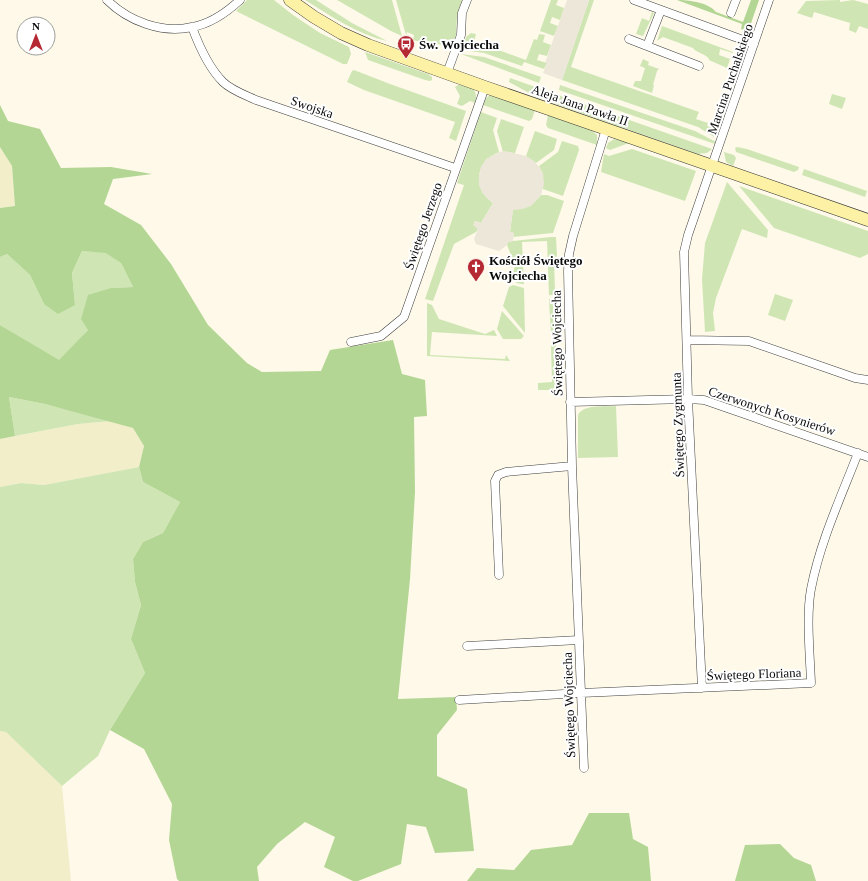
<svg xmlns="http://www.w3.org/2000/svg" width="868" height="881" font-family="'Times New Roman',serif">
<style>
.farmland{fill:#f2eeca}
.green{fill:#cfe6b4}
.forest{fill:#b3d694}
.plaza{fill:#ece7d9}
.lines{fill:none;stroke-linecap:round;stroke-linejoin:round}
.street-casing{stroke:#3d3d3d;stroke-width:9}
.secondary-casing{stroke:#2c2c2c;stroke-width:13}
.street{stroke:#fff;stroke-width:8}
.secondary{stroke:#fcf1a5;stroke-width:12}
.labels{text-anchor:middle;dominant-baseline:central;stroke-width:4;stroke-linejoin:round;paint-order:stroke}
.poi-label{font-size:13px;font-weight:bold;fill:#0a0a0a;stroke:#fff;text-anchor:start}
.street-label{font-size:13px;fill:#0a0a0a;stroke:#fff}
</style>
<rect width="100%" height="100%" fill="#fef9e8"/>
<path class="farmland" d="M0 147 12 166 15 206 0 208Z
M112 421 133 428 144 446 139 467 44 485 21 483 0 487V439L78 424Z
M0 731 6 732 62 786 71 881H0Z"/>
<path class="green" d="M247 0H274L293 15 320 33 349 47 351 54 347 64H343L236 11Z
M305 0H316L352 23 387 41C357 34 331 16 305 0Z
M337 0H392L402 36 391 31Z
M396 0H462L457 15 456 35 451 47C438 43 426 44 413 40L414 35 407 32 406 35Z
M551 0H558L556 5 564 8 560 20 552 17 550 23 558 26 554 36 540 31Z
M589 0H594L571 67 699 112 696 119 708 123 707 126 715 129 716 131 714 137 698 127 562 80Z
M840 0V2L853 0 868 4V29L859 26 856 33 849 30 850 23 814 12 812 18 797 13 806 1Z
M652 12 654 13 643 36 636 34 642 18 649 21Z
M662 26 733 52V53L720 49 719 55 730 59 727 68 709 60V59C705 53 696 53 693 48L663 37 657 41Z
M471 33 476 34 474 41 526 60 534 39 537 40 539 34 545 35 543 42 551 45 547 56 539 54 537 60 547 63 544 69 524 62 522 66 484 53 463 50 462 49 466 37Z
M365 52 428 74 432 77V80L430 81 425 80 368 60Z
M461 54 484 57 541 77 539 83Z
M643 59 649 62 648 65 659 69 657 71 653 85H654L652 93 633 86 635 81H641L645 68 640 66Z
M354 70 390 84 466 111 456 141 449 138 455 122 364 90 347 82 352 71Z
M510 78 541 89 543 91 540 99 509 82Z
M458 85C471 85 479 89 475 103L470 101 462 106 457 104 460 96 455 87Z
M560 85 695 131 716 142 715 144 559 90Z
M832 94 846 98 842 109 829 104Z
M490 95H493L535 110 532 119 529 121 483 105 486 98Z
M558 95 712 149 707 153 698 154 553 103 555 96Z
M481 112 497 118 493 130 499 152C476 161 471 188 493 203L481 223 475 221 478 229 476 232 454 244 433 301 425 299 464 185 457 183Z
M548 115 590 129 597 135V145L548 128 546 125Z
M501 119 524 127 515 153 503 152 497 131Z
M535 131 557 139 554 150 536 163 526 156Z
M614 139 629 143 610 150 606 148 608 143Z
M562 141 578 146 579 150 563 196 543 189V174L539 166 558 152Z
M737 147 747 149 799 167 798 170 794 172 736 152 735 148Z
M632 149 696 171 685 201 601 172 604 154 609 156Z
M724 152 734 155 736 158 733 166 726 162Z
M804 169 867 191 865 197 802 175Z
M727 182 768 230 767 238 742 229 716 298 713 313 715 331 705 332 702 279 705 243Z
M739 186 868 231V254L860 258 774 228Z
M541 195H547L564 201 553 233 513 237 514 233 510 232 513 209C526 210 533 205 541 195Z
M551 237H556L557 256 554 259 555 292 553 295H549L547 241 522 242 524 284C519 284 514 283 512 278L515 265 507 245 508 242 513 241Z
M82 251 106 252 121 263 133 287 111 288 88 330 59 361 0 325V257L7 254 30 275 44 304 75 305 72 273Z
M513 285 524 288 525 333 503 306 509 287Z
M775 294 793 300 785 321 768 315Z
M549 299H553L554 333 551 334Z
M427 303 432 305 439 319 485 334 494 330 497 336 432 332 430 355 505 359 506 355 510 361 427 356Z
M502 311 524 336 521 339H503L497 329Z
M554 343H556L558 378 561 381V389L556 390H538V383L552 382 551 346Z
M9 397 45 404 112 421 78 424 15 436Z
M616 406 618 457 578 458V415C583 404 605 407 616 406Z
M139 467 143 482 180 502 163 533 143 542 133 559 135 582 141 605 131 639 145 673 110 730 98 756 62 786 6 732 0 731V487L21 483 44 485Z"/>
<path class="forest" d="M677 0C688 0 708 2 716 12L743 22 751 0H759L748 32 741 29 742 24Z
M0 105 8 121 40 129 61 168 111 167 152 174 113 179 104 204 141 225 171 264 208 325 247 363 262 372 321 371 330 350 393 340 402 374 425 380 427 416 414 417 415 492 410 579 398 699 456 697 457 710 437 735V776L467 789 474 851 435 853 426 827 407 824 401 864 358 881H353L324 867 335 837 305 822 277 844 257 867 259 881H179L177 879 169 840 172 804 144 749 110 730 145 673 131 639 141 605 135 582 133 559 143 542 163 533 180 502 143 482 139 467 144 446 133 428 45 404 9 397 15 436 0 439V325L59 360 88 330 81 319 88 295 111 288 133 287 121 263 106 253 82 251 72 273 75 305 58 314 44 304 30 275 7 254 0 257V208L15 206 12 166 0 147Z
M589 813H629L633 839 648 847 651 881H467L477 868 514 870 531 850 572 845Z
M780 844 794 858 811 865 816 881H735L745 845Z"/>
<path class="plaza" d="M567 0H589L562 80 543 73 547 63H545Z
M505 151 526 156 534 161 540 168 543 174 544 184 541 195 531 206 522 209 513 210 510 232 514 233 513 241 508 242 507 245 499 251 476 244 474 239 478 229 473 225 475 221 481 223 493 203 483 194 479 185V176L481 167 486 159 490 157 499 152Z"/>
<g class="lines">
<g class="street-casing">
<path id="street" d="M107 0C128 21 162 34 192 27 210 24 227 12 240 0
M634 0 754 44
M731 13 736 0
M192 27C199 46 208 67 223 82 231 90 245 95 256 100L455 168
M629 39 647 46 661 10
M647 46 699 66
M447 73 461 35 462 13 467 0
M687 340 749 341 855 378 868 380
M351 342 381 336 404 317 485 87
M570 402 688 399 704 400 868 457
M499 575 495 481 498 475 506 472 572 466
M467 646 579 640
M702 688 688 399 684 252 688 235 769 0
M459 700 581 693 811 683C810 655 806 616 811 589 820 542 841 497 858 453
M584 768 572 466 568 271 569 254 573 236 606 129"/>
</g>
<g class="secondary-casing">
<path id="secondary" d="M290 0 314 17 341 33 368 45 485 87 868 220"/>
</g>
<use href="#street" class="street"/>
<use href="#secondary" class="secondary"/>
</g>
<defs>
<g id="bus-pin" transform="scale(0.9)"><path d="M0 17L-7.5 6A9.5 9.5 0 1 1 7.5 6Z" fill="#b42932" stroke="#fff"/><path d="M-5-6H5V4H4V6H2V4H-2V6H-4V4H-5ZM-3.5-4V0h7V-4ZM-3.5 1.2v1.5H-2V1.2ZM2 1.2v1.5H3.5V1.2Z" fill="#fff"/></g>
<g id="church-pin" transform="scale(0.9)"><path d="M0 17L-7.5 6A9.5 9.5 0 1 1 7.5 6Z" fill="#b42932" stroke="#fff"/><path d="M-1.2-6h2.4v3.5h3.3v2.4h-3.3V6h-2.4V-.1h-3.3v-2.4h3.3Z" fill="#fff"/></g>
</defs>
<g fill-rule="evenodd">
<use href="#bus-pin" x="406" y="44"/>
<use href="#church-pin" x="476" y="267"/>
</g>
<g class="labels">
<g class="poi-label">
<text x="419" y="44">Św. Wojciecha</text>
<text x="489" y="260">Kościół Świętego<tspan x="489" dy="15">Wojciecha</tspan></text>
</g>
<g class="street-label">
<text transform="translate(730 79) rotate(-71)">Marcina Puchalskiego</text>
<text transform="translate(580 105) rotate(19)">Aleja Jana Pawła II</text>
<text transform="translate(312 107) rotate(19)">Swojska</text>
<text transform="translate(423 226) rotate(-71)">Świętego Jerzego</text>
<text transform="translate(557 343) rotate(-91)">Świętego Wojciecha</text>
<text transform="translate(772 411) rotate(18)">Czerwonych Kosynierów</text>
<text transform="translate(678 425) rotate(-92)">Świętego Zygmunta</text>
<text transform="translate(754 674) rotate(-2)">Świętego Floriana</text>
<text transform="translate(569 705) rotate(-92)">Świętego Wojciecha</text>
</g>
</g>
<g transform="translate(36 36)"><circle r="19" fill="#ffffff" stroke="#9d9d9d"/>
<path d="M0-3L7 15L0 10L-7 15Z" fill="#b42932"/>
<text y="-6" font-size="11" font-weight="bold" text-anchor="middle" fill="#0a0a0a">N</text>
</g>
</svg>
